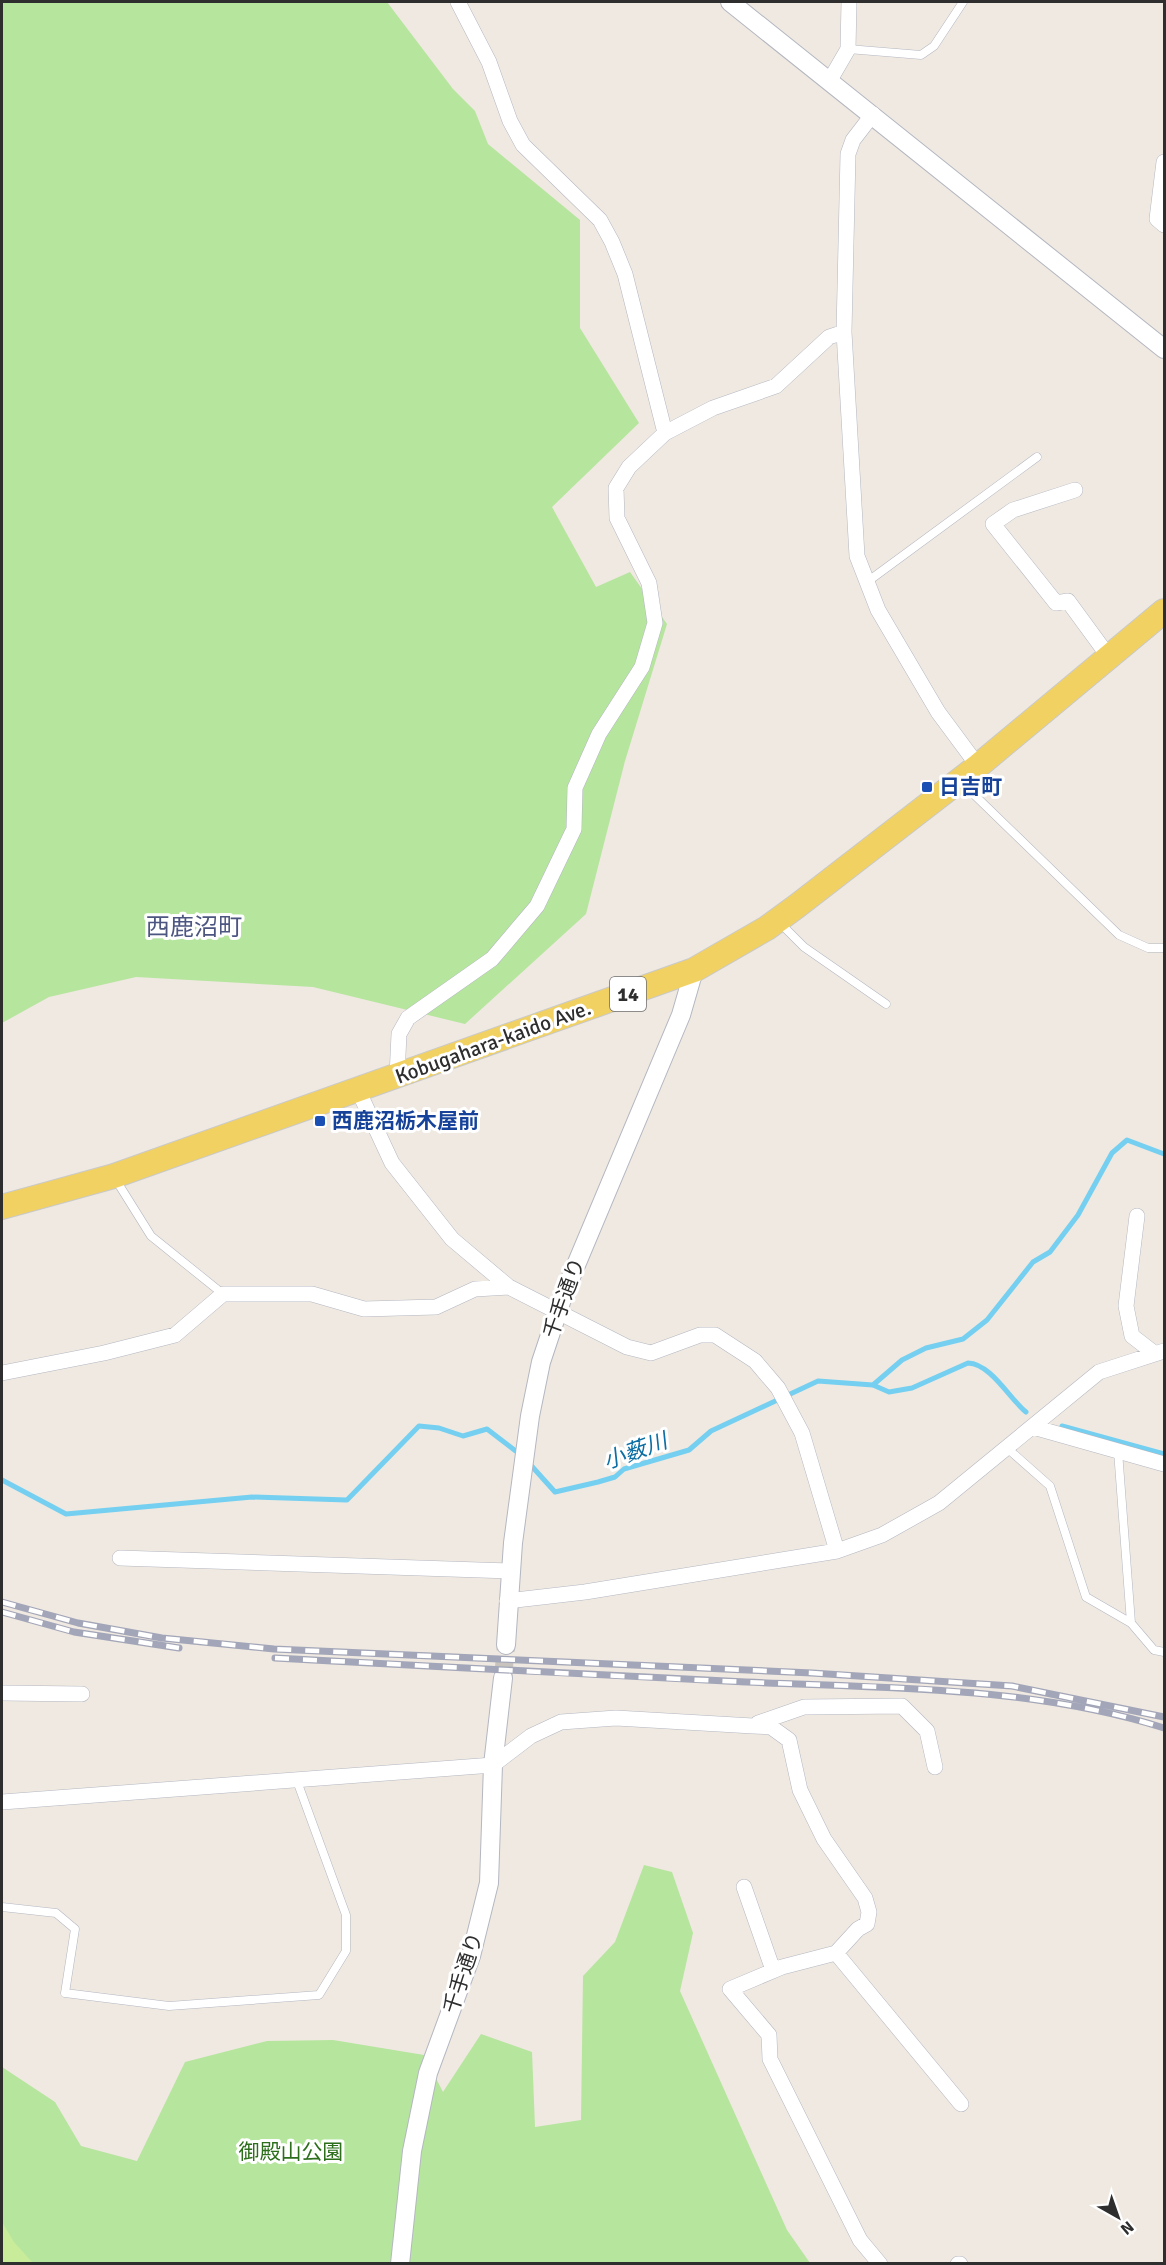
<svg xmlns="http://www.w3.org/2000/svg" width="1166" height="2265" font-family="Signika,'Noto Sans JP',sans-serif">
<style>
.green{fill:#b6e59e}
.pitch{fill:#c9ec9a}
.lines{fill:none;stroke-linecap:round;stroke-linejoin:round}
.stream{stroke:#75cff0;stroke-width:5}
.tertiary-tunnel{stroke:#c8c4bd;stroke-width:18;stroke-dasharray:18 9;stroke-linecap:butt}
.service-casing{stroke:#b4b7c1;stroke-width:9}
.minor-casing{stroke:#b4b7c1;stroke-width:16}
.tertiary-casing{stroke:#b4b7c1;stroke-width:20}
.primary-casing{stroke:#c9c9c9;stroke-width:26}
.service{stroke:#fff;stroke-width:8}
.minor{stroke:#fff;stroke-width:15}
.tertiary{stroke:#fff;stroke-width:18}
.primary{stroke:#f2d163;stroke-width:24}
.rail-casing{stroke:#a3a6b8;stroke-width:7}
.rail{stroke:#fff;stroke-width:4.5;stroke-dasharray:14;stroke-linecap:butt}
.transit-dot{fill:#1a4fb4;stroke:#fff;stroke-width:2}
.labels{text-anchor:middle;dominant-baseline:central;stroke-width:6;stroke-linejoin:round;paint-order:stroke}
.shield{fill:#fff;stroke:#6d6d6d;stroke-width:1.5}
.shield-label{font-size:20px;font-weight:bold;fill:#2e2e2e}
.transit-label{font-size:21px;font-weight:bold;fill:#164399;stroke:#fff;text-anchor:start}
.street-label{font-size:21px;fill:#2e2e2e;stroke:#fff}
.park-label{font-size:21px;fill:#2c6e1b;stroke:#fff}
.water-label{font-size:22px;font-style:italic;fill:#0d6fa3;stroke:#fff}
.quarter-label{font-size:24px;fill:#4d5680;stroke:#fff}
</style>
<rect width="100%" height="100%" fill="#efe9e1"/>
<path class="green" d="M2 2H387L453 89 475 111 488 144 580 220V328L639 423 552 507 596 587 630 572 667 624 625 761 586 914 465 1024 313 987 136 977 49 997 2 1023Z
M644 1865 672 1872 693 1933 680 1991 787 2230 810 2263H2V2067L55 2102 81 2146 137 2161 185 2062 267 2041 333 2040 424 2055 443 2092 481 2034 532 2052 535 2127 581 2120 583 1976 615 1942Z"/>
<path class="pitch" d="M2 2222 14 2242 33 2263H2Z"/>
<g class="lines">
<path class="stream" d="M873 1385 902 1360 926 1348 963 1339 987 1320 1033 1262 1050 1252 1078 1215 1112 1153 1127 1140 1164 1154
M1062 1426 1164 1454
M528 1462 555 1492 598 1482 615 1477 624 1469 689 1450 711 1431 818 1381 873 1385 889 1392 912 1388 968 1363C991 1364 1009 1398 1026 1412
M2 1480 66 1514 252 1497 347 1500 419 1426 439 1428 463 1436 487 1429 521 1455"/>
<path class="tertiary-tunnel" d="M503 1678 506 1645"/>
<g class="service-casing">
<path id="service" d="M848 49 921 55 934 46 963 2
M867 582 1037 457
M961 782 1119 935 1148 948H1164
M780 923 804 947 886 1004
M116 1180 151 1236 223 1294
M1007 1448 1050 1486 1086 1597 1131 1623 1118 1451
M1131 1623 1154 1650 1164 1652
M2 1907 56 1913 75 1929 65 1993 169 2006 319 1995 346 1951V1915L297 1781"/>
</g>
<g class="minor-casing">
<path id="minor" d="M458 2 489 62 510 121 523 145 600 220 612 242 625 274 665 433
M830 80 848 49 849 2
M873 114 853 140 848 154 844 332 857 556 878 610 938 712 978 766
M1164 162 1157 219 1164 225
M1075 490 1013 510 993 524 1056 603 1068 601 1109 657
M397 1076 399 1034 408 1018 492 959 537 906 574 829 575 788 599 734 642 667 655 623 649 583 617 518 616 488 629 467 665 433 713 408 776 386 829 337 844 332
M358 1090 392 1163 452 1239 509 1287 627 1347 651 1353 700 1335H715L755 1361 778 1388 802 1433 837 1551
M1137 1216 1126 1306 1132 1336 1154 1353
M2 1373 104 1353 175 1335 223 1294H312L364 1309 436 1307 475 1289 509 1287
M1033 1427 1164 1464
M120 1558 511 1571
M507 1601 585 1592 837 1551 882 1535 939 1503 1099 1372 1164 1351
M2 1693 82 1694
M758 1723 804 1707 902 1706 927 1731 935 1767
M2 1802 493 1765 531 1736 561 1722 616 1718 753 1726 771 1727 789 1740 800 1790 824 1839 865 1898 869 1912 867 1924 858 1929 836 1953 782 1967 730 1989 769 2035 770 2059 860 2240 880 2264
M744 1887 773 1970
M836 1953 961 2104
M958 2264H960"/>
</g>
<g class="tertiary-casing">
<path id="tertiary" d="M730 2 1164 349
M506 1645 513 1543 530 1416 541 1362 563 1296 681 1015 694 970
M400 2264 412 2151 428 2073 471 1956 489 1883 493 1765 503 1678"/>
</g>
<g class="primary-casing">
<path id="primary" d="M2 1207 114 1176 694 970 767 928 797 906 978 766 1164 611"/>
</g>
<use href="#service" class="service"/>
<use href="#minor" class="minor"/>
<use href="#tertiary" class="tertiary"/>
<use href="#primary" class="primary"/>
<g class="rail-casing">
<path id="rail" d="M2 1602 78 1623 162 1638 274 1649 812 1673 1012 1686 1164 1717
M2 1612 74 1632 179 1648
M275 1658C432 1666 589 1675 746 1682 884 1688 1032 1686 1164 1728"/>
</g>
<use href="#rail" class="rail"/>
</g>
<g class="transit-dot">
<rect x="921" y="781" width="12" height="12" rx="3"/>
<rect x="314" y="1115" width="12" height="12" rx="3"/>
</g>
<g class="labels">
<rect class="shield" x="610" y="977" width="36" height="34" rx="4.5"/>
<g class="shield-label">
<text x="628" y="994">14</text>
</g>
<g class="transit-label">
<text x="939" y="787">日吉町</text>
<text x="332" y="1121">西鹿沼栃木屋前</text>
</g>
<g class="street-label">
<text transform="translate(493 1042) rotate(-20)">Kobugahara-kaido Ave.</text>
<text transform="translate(564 1298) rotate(-70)">千手通り</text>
<text transform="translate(463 1973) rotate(-72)">千手通り</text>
</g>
<g class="park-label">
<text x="291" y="2152">御殿山公園</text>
</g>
<g class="water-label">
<text transform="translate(635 1451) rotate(-20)">小薮川</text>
</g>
<g class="quarter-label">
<text x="194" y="927">西鹿沼町</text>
</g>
</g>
<rect width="1166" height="2265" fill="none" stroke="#2e2e2e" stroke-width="6"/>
<g transform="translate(1118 2217) rotate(140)" stroke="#ffffff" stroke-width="4.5" paint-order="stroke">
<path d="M0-4.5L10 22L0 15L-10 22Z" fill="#2e2e2e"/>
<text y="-9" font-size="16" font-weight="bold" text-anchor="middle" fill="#2e2e2e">N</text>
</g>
</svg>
